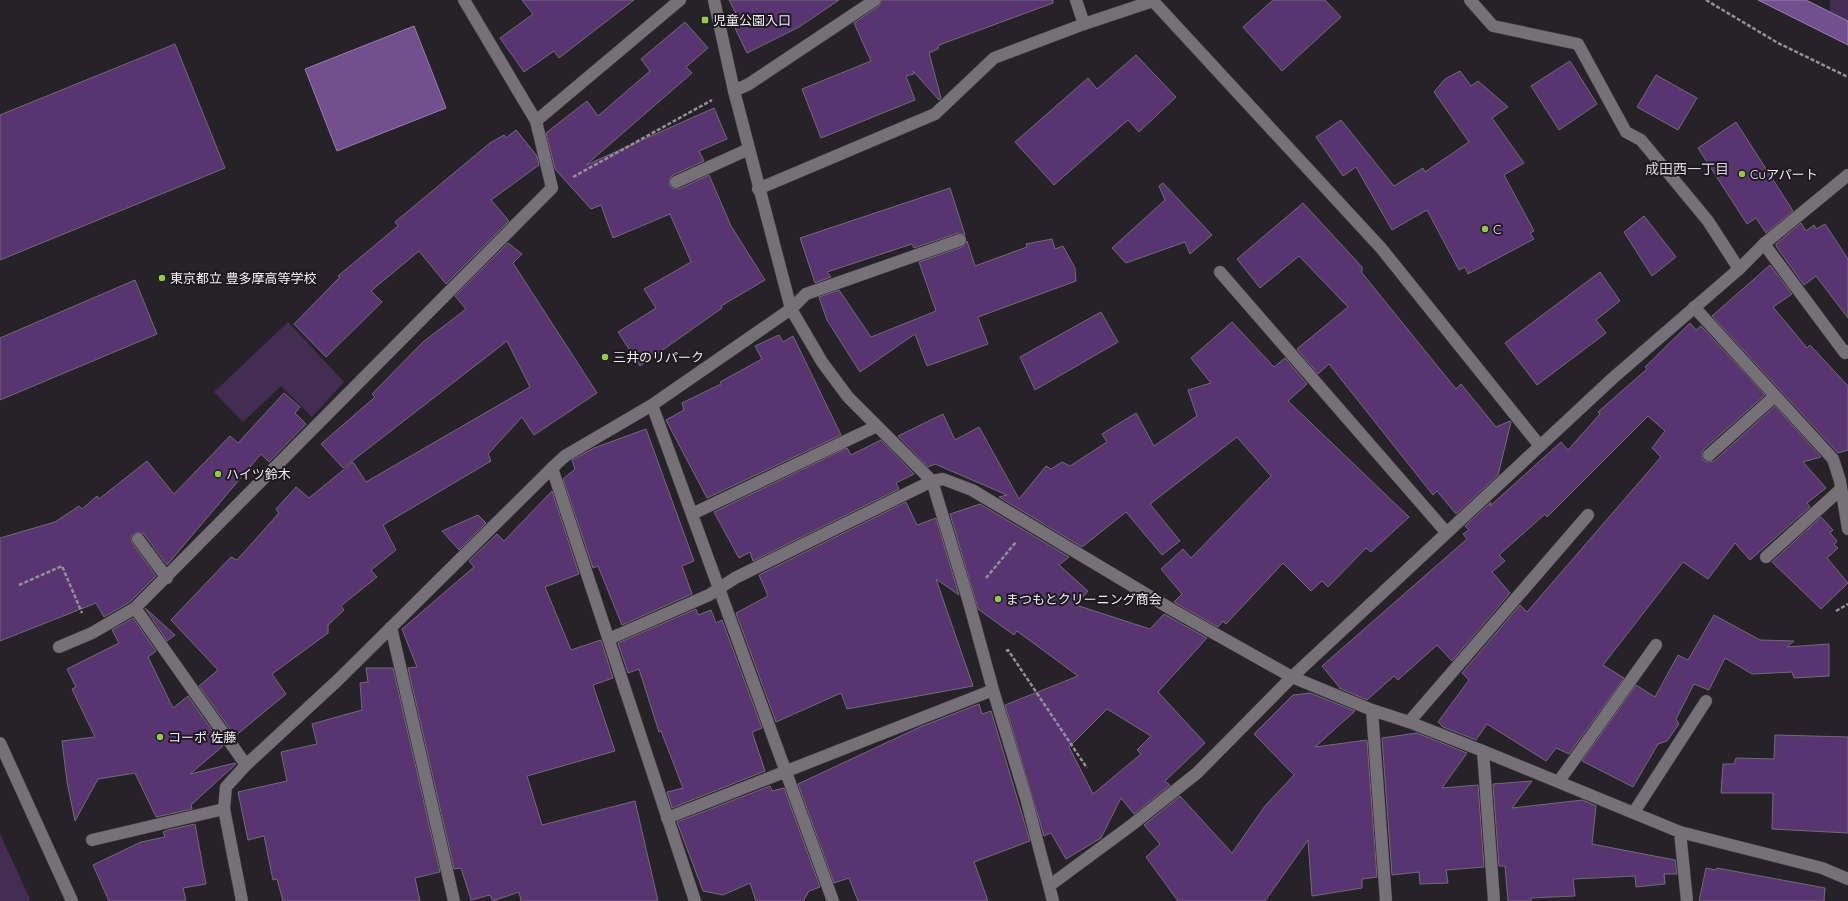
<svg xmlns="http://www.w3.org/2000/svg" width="1848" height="901" font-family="Quicksand,'Noto Sans JP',sans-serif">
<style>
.green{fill:#432d52}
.water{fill:#734f8e;stroke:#987fac}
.building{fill:#583471;stroke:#706d73;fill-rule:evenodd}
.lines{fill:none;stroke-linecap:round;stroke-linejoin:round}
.lane-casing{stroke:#403e42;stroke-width:13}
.street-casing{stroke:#403e42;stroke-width:13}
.path{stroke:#939195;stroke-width:2.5;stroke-dasharray:4 2;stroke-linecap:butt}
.lane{stroke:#747177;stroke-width:12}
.street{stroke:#747177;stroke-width:12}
.poi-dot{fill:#91cd40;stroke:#1c1a1f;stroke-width:1.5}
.labels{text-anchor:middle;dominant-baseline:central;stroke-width:4;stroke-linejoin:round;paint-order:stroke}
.poi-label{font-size:13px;fill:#f0eef2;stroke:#1c1a1f;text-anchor:start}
.neighbourhood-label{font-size:14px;fill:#d9d5dc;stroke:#1c1a1f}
</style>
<rect width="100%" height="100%" fill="#262328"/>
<path class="green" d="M1830 0H1848V24L1830 15Z
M288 322 344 382 312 417 281 386 243 422 214 392Z
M0 834 31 901H0Z"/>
<path class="water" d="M1758 0H1806L1848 21V45Z
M414 26 446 108 337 151 305 69Z"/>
<path class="building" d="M522 0H634L559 58 554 51 524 72 500 38 533 14Z
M729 0H839L799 27 747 53 734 26 741 23Z
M882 0H1053V3L939 45 938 49 929 53 941 98 939 100 913 71 914 74 906 76 915 100 821 138 802 89 871 61 854 23 879 6Z
M1273 0H1325L1341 17 1282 71 1243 27Z
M685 22 708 48 686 67 692 73 586 165 714 108 727 139 699 151 704 161 673 175 670 178 669 185 672 188 679 189 709 175 731 226 765 280 721 306 722 308 640 366 618 332 656 308 644 289 691 262 670 214 613 238 601 205 591 209 555 169 546 133 587 101 598 116 650 71 641 59Z
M175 44 225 168 0 260V115Z
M1136 55 1176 97 1139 132 1128 120 1054 185 1015 142 1088 78 1097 89Z
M1570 61 1597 104 1559 130 1531 86Z
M1460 71 1471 86 1478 81 1508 107 1492 118 1524 163 1504 175 1534 231 1530 233 1534 239 1468 274 1465 267 1459 270 1427 210 1392 230 1356 167 1343 176 1316 137 1341 120 1394 186 1423 168 1425 172 1469 142 1434 92 1445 79Z
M1656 75 1697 98 1678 130 1637 107Z
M1736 122 1793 211 1766 233 1756 218 1747 224 1698 148Z
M516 130 537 156 539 165 491 200 509 221 446 284 419 251 371 291 382 302 326 357 294 324 340 277 338 276 398 226 395 222 490 143 504 135 506 138Z
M1163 183 1212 235 1190 254 1185 242 1126 263 1112 248 1165 200 1159 186Z
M950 188 965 235 958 233 914 248 912 244 827 272 831 277 815 283 800 238Z
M1303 203 1362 267V273L1456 389 1461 384 1496 427 1510 421 1511 422 1498 475 1456 514 1437 491 1433 495 1329 364 1318 374 1297 349 1348 307 1299 256 1260 288 1237 259Z
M1644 216 1676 257 1652 276 1624 232Z
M1801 223 1806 231 1814 225 1816 229 1825 224 1848 259V318L1816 276 1804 285 1776 246V244Z
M1052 239 1055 249 1063 246 1075 268 1076 281 978 317 988 344 927 366 915 334 860 372 827 320 819 297 839 290 871 337 936 311 919 262 962 247 967 241 975 266 1027 247 1026 244Z
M508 243 522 254 513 263 597 393 534 435 522 417 488 454 491 461 383 525 396 550 371 570 377 577 341 606 344 610 328 625V633L272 674 286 694 235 736 199 686 218 670 171 620 231 557 237 560 279 513 276 509 296 487 309 498 353 462 366 482 530 387 507 341 343 468 321 444 375 397 372 394 423 342 466 309 455 296Z
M1770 265 1792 294 1773 307 1807 348 1810 345 1848 386V450L1838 453 1712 316Z
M1600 272 1620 301 1596 320 1606 333 1537 385 1505 343Z
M135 280 157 334 0 400V338Z
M1101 312 1118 342 1035 390 1020 357Z
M1232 322 1274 367 1285 358 1307 384 1288 401 1409 517 1371 552 1366 548 1328 587 1322 581 1311 591 1283 563 1226 624 1223 621 1218 627 1174 602 1182 594 1161 569 1183 549 1191 558 1271 476 1237 437 1150 504 1180 541 1162 555 1126 512 1082 547 999 497 1007 495 935 464 928 467 898 436 943 414 955 440 979 427 1019 499 1046 466 1051 469 1062 462 1070 466 1107 442 1102 434 1136 413 1154 446 1197 416 1188 390 1211 383 1191 358Z
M1690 323 1696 330 1701 326 1765 395 1704 449 1702 453 1703 460 1707 462 1714 461 1775 406 1821 457 1803 462 1826 488 1807 503 1810 507 1750 560 1735 543 1708 579 1683 562 1603 665 1624 678 1569 754 1556 748 1546 761 1487 724 1476 740 1443 727 1438 722 1469 680 1462 673 1520 605 1527 612 1661 457 1652 448 1665 431 1648 416 1547 517 1545 514 1499 555 1505 561 1492 572 1510 593 1452 661 1437 645 1398 680 1394 676 1367 700 1339 688H1340L1322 666 1467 539 1463 534 1469 530 1465 526 1491 502 1490 506 1561 442 1568 450 1600 414 1598 412 1647 369 1645 367Z
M779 335 783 342 793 336 841 435 707 498 666 420 684 410 682 403 721 384 720 382 762 359 755 346Z
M284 393 300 407 295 413 306 424 269 462 261 454 167 565 144 534 137 532 131 536 132 543 156 576 130 602 104 617 96 603 0 641V538L55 522 79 506 82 509 97 496 99 499 147 461 174 494 230 436 238 443Z
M646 429 694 561 682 566 692 594 622 625 598 566 593 568 563 479 575 469 572 460 594 448Z
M881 440 914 474 896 483 899 489 753 561 750 552 739 558 714 512 847 448 851 455Z
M552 491 579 574 545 587 571 650 601 640 613 678 593 685 615 751 527 776 542 825 635 801 658 901H521L519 892 493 901 490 895 471 900 461 868 454 869 408 668 417 667 402 629 474 567 469 561 497 534 504 541Z
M906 502 917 525 936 518 959 595 936 579 973 686 847 709 841 693 776 722 736 613 768 596 759 575Z
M980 504 1069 557 1059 565 1088 591 1076 605 1150 629 1164 614 1207 638 1158 692 1205 743 1165 781 1170 785 1134 814 1121 798 1101 838 1066 859 1051 833 1044 836 1005 705 1078 676 1017 631 1014 635 978 609 950 514ZM1107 709 1151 736 1137 750 1141 754 1093 794 1069 747Z
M478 515 486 523 459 550 442 531Z
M1821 517 1833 530 1830 533 1837 541 1834 545 1838 548 1827 558 1848 583 1821 609 1772 562Z
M145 608 175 635 167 641Z
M696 609 698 615 711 610 716 623 722 620 762 728 752 732 765 771 672 808 667 792 683 788 661 731 659 732 639 669 628 673 618 643Z
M1714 615 1760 640 1794 641 1787 647 1829 644V676L1794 678 1792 672 1752 674 1725 658 1709 690 1694 684 1676 719 1679 724 1667 741 1658 744 1633 787 1582 761 1636 685 1655 697 1678 655 1688 660Z
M133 618 156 651 148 657 173 708 188 696 223 746 190 774 235 763 236 764 191 805 192 809 156 817 135 773 98 779 75 821 67 782 62 741 95 737 72 689 76 687 67 669 119 643 112 630Z
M366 668H393L440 872 415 878 420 901H283L277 879 273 880 264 836 248 840 238 792 287 781 281 752 317 744 312 724 362 710 360 683 368 682Z
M1310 693 1355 711 1315 747 1367 740 1377 877 1362 879V888L1312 896 1308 840 1265 901H1178L1146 857 1160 844 1144 825 1180 796 1232 853 1265 806 1294 775 1254 734 1293 695Z
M979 704 982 714 991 711 1030 841 974 862 988 901H858L849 878 834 883 798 784 920 727Z
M1417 733 1467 753 1442 788 1478 785 1484 867 1446 870 1448 883 1420 884 1419 872 1392 875 1382 738Z
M1775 735 1848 737V833L1772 829 1773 793H1721L1723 764H1734L1736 758 1774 759Z
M1532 781 1512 808 1583 800 1596 806 1592 844 1675 860 1677 874H1664L1665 884 1636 887 1635 876 1573 879 1575 896 1531 898V901H1508L1505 866H1499L1493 784Z
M770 786 772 791 784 788 820 887 809 891 803 901H756L750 883 723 895 703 891 677 822Z
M195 824 206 884 183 888 186 901H109L93 865 141 842 165 837 163 832 168 830Z
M1706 868 1716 870 1717 868 1825 888 1824 901H1699Z"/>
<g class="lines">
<g class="lane-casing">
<path id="lane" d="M1076 0 1084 24
M1470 0 1493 26 1578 44 1626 132 1641 140 1708 221 1739 269
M734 91 749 84 875 0
M676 182 749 149
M1764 244 1845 353 1848 351
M1694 307 1833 459 1840 481 1848 529
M1709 455 1775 396
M552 468 695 901
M138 539 167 578
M1766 557 1841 489
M59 647 92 633 135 608 246 765
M1409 722 1588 515
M0 743 72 901
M1559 781 1656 645
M1634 812 1706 701
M92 840 224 809"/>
</g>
<g class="street-casing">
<path id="street" d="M714 0 734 91 791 309 822 362 848 397 932 481 968 599 993 690 1026 798 1053 901
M536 121 680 0
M758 189 935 114 994 58 1084 24 1153 1 1381 248 1540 446
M1220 272 1446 532
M652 405 833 901
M692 514 877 426
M135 608 552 188 536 121 464 0
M391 627 454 901
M609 639 709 595 735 578 932 481 943 479 972 490 1171 609 1292 677 1372 710 1409 722 1483 751 1680 832 1822 868 1848 879
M1372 710 1386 901
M1483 751 1494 901
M667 818 993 690
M1680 832 1687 901
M1049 886 1133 824 1197 773 1292 677 1613 378 1739 269 1764 244 1848 175
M242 901 224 809 226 787 246 765 338 680 552 468 565 456 652 405 791 309 806 294 960 240"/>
</g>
<path class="path" d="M1706 0 1778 43 1848 77
M573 177 712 100
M986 578 1016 542
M19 585 62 566 82 613
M1836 611 1848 604
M1006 651 1008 650 1087 768"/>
<use href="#lane" class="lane"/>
<use href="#street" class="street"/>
</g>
<g class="poi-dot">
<rect x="701" y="16" width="8" height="8" rx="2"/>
<circle cx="1742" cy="174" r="4"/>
<circle cx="1485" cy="229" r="4"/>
<circle cx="162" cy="278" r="4"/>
<circle cx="605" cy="357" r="4"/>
<circle cx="218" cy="474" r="4"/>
<circle cx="998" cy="599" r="4"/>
<circle cx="160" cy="737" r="4"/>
</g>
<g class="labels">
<g class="poi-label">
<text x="713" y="20">児童公園入口</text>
<text x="1750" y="174">Cuアパート</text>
<text x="1493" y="229">C</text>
<text x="170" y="278">東京都立 豊多摩高等学校</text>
<text x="613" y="357">三井のリパーク</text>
<text x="226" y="474">ハイツ鈴木</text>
<text x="1006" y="599">まつもとクリーニング商会</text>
<text x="168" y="737">コーポ 佐藤</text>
</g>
<g class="neighbourhood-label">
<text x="1687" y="169">成田西一丁目</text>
</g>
</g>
</svg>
